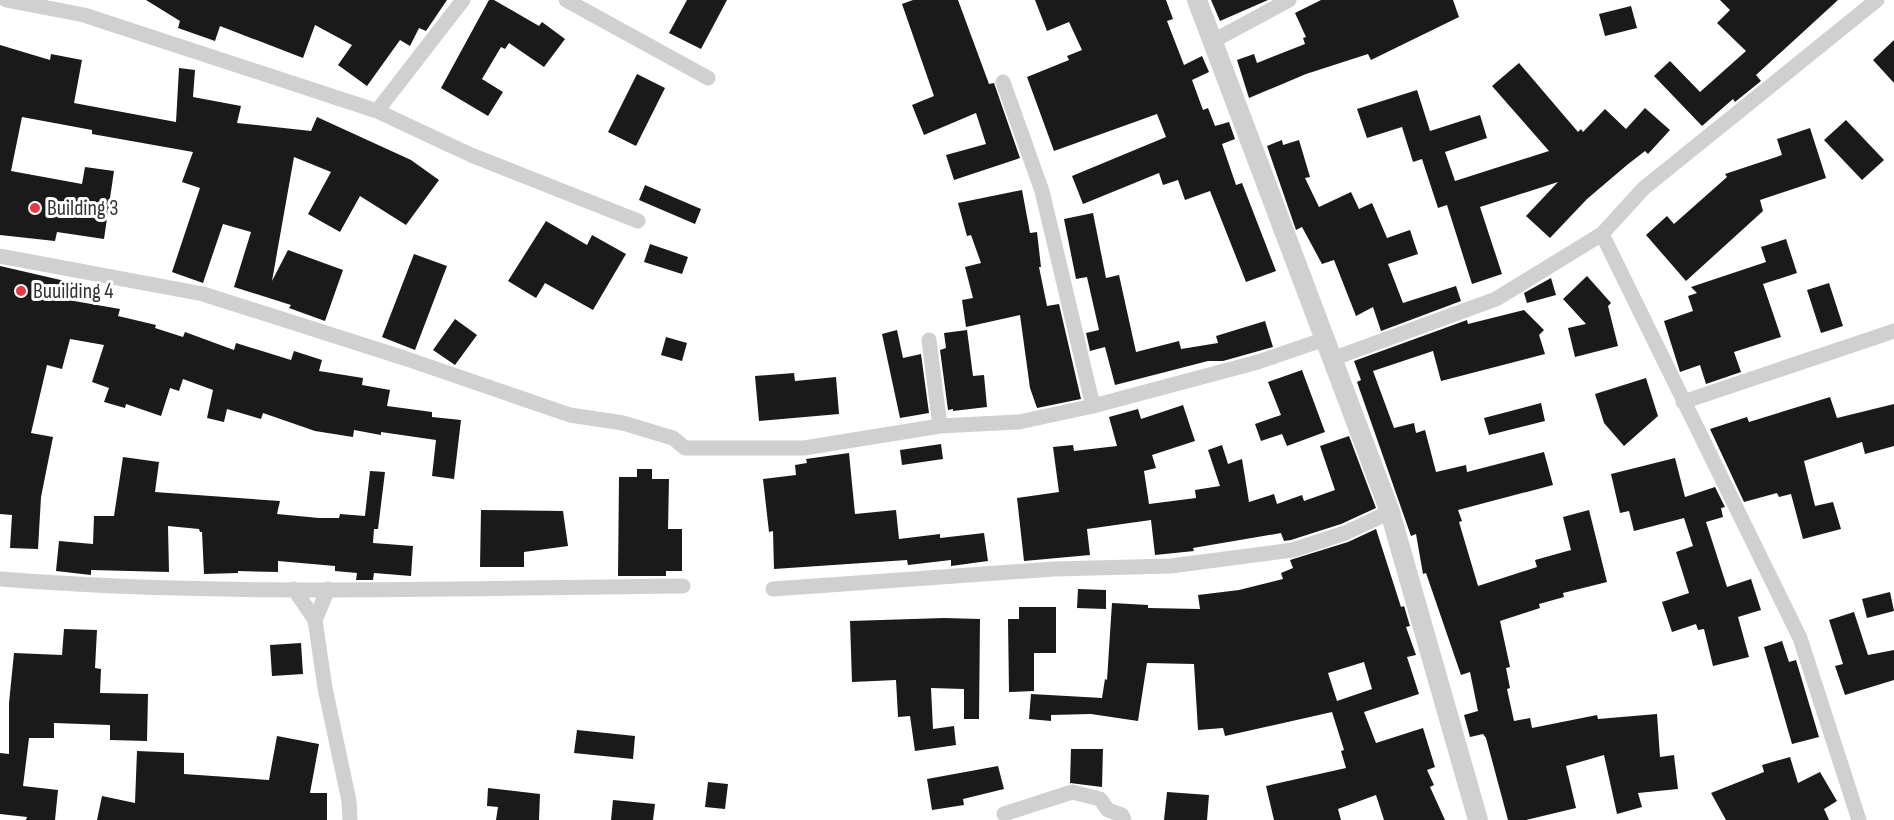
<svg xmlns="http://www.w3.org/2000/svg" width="1894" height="820" font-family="'Sofia Sans Condensed',sans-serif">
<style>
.building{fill:#1a1a1a;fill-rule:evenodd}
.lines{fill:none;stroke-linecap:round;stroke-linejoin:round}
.minor{stroke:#d0d0d0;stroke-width:15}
.tertiary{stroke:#d0d0d0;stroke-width:20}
.poi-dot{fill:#e63946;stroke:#fff;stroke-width:2}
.labels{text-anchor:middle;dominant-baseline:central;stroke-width:6;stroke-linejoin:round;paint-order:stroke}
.poi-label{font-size:22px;fill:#333;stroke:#fff;text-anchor:start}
</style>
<rect width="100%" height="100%" fill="#fff"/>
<path class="building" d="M146 0H447L426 31 419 28 410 46 400 40 367 86 338 65 352 45 315 25 303 58 220 26 215 41 178 28 180 21Z
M489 0H494L539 26 542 22 565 39 544 67 509 43 505 49 501 47 482 79 503 92 488 116 441 88Z
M687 0H727L701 49 669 33Z
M913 0H958L989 84 994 83 1020 158 954 180 946 155 986 144 976 113 924 135 912 105 934 96 902 4Z
M1035 0H1166L1173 19 1167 21 1184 65 1202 56 1209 72 1192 80 1203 110 1208 108 1215 126 1229 122 1235 139 1222 144 1236 185 1242 183 1276 271 1246 282 1210 191 1185 200 1178 180 1163 185 1159 173 1083 204 1072 176 1166 137 1157 114 1054 151 1027 77 1069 60 1067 56 1082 50 1069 22 1047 31Z
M1211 0H1268L1220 21Z
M1321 0H1453L1459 17 1371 60 1368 54 1306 74 1249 98 1237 60 1254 54 1257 63 1305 44 1303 38 1306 37 1295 13Z
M1720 0H1838L1756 75 1761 81 1735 102 1733 99 1702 126 1654 76 1670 61 1700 92 1746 51 1717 23 1730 10Z
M1631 6 1637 28 1605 36 1599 14Z
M1894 40V83L1873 60Z
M0 45 50 60 51 54 82 60 74 103 176 122 179 68 195 70 193 97 241 106 237 123 311 131 317 117 411 160 439 180 406 225 360 196 340 232 308 214 331 172 294 157 272 281 288 250 343 270 325 321 289 308 291 305 234 287 251 232 223 224 203 283 172 272 200 188 182 182 193 152 92 134V130L22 117 11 171 82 184 85 167 114 171 104 239 57 232 55 241 0 235Z
M1519 63 1578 132 1581 129 1583 132 1605 109 1626 129 1645 108 1670 130 1648 154 1645 151 1627 165 1587 199 1550 238 1526 216 1558 182 1480 207 1502 274 1472 284 1447 205 1438 208 1422 159 1413 162 1402 127 1367 138 1357 109 1417 90 1430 131 1480 115 1487 138 1445 152 1455 181 1549 151 1492 86Z
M637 74 665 88 636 146 608 132Z
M1846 120 1884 160 1862 180 1824 140Z
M1810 128 1826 178 1760 200 1763 211 1686 281 1646 235 1667 216 1674 224 1727 177 1725 174 1782 155 1777 139Z
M1282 140 1283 145 1299 140 1310 177 1305 178 1319 207 1351 192 1359 209 1372 203 1387 238 1410 230 1418 254 1388 264 1403 303 1456 286 1461 301 1381 331 1373 307 1356 316 1334 260 1322 264 1302 227 1296 230 1267 146Z
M645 185 701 209 695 224 639 200Z
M1022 190 1030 233 1037 232 1041 267H1039L1047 306 1059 304 1081 399 1037 408 1030 388 1020 315 966 327 962 300 973 298 965 267 981 263 971 235 967 236 958 203Z
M1093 213 1106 278 1119 275 1136 352 1179 341 1181 349 1218 343 1216 336 1265 321 1273 347 1223 361H1208L1115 385 1105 347 1090 351 1086 333 1099 330 1087 277 1076 279 1064 219Z
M546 221 587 245 592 235 626 254 593 310 545 283 536 298 508 281Z
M1786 239 1797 273 1763 284 1781 337 1734 352 1741 372 1706 384 1700 365 1680 372 1664 321 1693 311 1688 296 1697 293 1691 287 1766 262 1761 247Z
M650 244 688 257 682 274 644 262Z
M414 254 447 266 415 350 382 337Z
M0 266 78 284 74 301 120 309 118 316 156 325 155 328 183 337 185 332 234 350 236 343 291 360 294 351 322 360 319 371 363 378 362 385 390 390 387 406 432 412V417L461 420 454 479 432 476 436 440 381 432V435L354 430 353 437 315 431 263 413 261 419 227 409 224 422 207 418 213 390 183 379 179 391 170 388 161 416 126 404 125 408 104 402 109 388 92 382 104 345 70 339 62 369 47 365 31 433 53 437 41 497 38 549 10 548 12 515 0 514Z
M1587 276 1611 303 1608 306 1618 346 1575 357 1568 328 1586 324 1563 299Z
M1551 278 1556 295 1527 303 1524 293Z
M1829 283 1843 326 1821 333 1807 290Z
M1524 310 1544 330 1539 335 1545 354 1441 381 1433 351 1373 371 1394 428 1414 423 1416 433 1425 430 1436 472 1466 465 1467 472 1544 452 1553 485 1458 510 1462 521 1459 522 1478 586 1537 567 1535 560 1571 550 1563 517 1589 510 1607 582 1563 593 1564 597 1539 604 1540 608 1500 621 1510 667 1506 668 1510 688 1507 689 1514 721 1530 718 1532 728 1597 715 1598 719 1657 714 1660 757 1674 755 1678 789 1638 793 1642 807 1617 814 1604 755 1566 766 1576 808 1526 820H1508L1486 738 1483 734 1470 737 1464 715 1478 711 1470 672 1461 675 1426 573 1423 574 1416 534 1411 536 1357 382 1361 380 1354 361 1467 320 1468 324Z
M455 319 477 335 455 365 433 350Z
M897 330 903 358 921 354 929 413 900 418 882 334Z
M967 330 973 376 984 375 987 407 953 411V409L948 410 940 350 946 348 944 333Z
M666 337 687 343 682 361 661 355Z
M1302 370 1325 432 1287 446 1282 434 1261 441 1255 424 1281 415 1268 382Z
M794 373 795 381 836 377 839 414 759 421 755 376Z
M1646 378 1658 416 1624 446 1604 423 1595 394Z
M1830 397 1837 418 1894 404V446L1865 454 1862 442 1804 461 1815 506 1833 502 1841 529 1803 539 1791 494 1779 497 1777 493 1744 502 1710 429 1747 417 1749 422Z
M1541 403 1545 421 1489 435 1484 418Z
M1183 405 1195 441 1152 455 1156 468 1144 471 1149 504 1196 498 1195 490 1220 486 1208 450 1222 445 1228 464 1242 459 1249 502 1274 494 1277 504 1302 495 1304 501 1335 490 1320 446 1349 436 1376 508 1341 524 1291 540 1284 541 1281 533 1193 548 1194 551 1155 555 1151 520 1087 529 1090 555 1024 561 1017 498 1059 492 1053 447 1073 445 1074 451 1117 446 1109 417 1138 409 1141 419Z
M941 444 943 459 902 465 900 450Z
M849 453 855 514 896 510 899 539 940 534V538L984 533 988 561 951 566V560L908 565 907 560 774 569 773 531 769 532 763 479 796 475 795 465 807 463 806 459Z
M123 457 159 462 155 492 280 501 277 514 319 518H339L340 514 365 516 370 471 385 472 378 529H374L373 543 413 546 411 576 374 573 373 580H356L357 573 335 571V566L278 561V572L238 571V573L204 574 202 532H200L199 529 168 526 169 572 91 570V575L56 571 59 541 93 544 94 516H114Z
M1675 458 1685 497 1715 487 1725 507 1721 508 1723 517 1706 522 1727 587 1751 579 1761 610 1738 617 1749 657 1713 666 1704 629 1698 630 1696 624 1672 632 1662 602 1689 593 1676 552 1693 546 1684 518 1634 531 1629 511 1620 513 1611 474Z
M637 469H652V479H669L668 529H682V571H666V576H618L619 477H637Z
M481 510 563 511 568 546 524 552V567H480Z
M1376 529 1401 607 1404 606 1410 626 1406 627 1416 655 1407 657 1419 694 1364 712 1376 743 1423 728 1435 767 1427 770 1434 785 1430 787 1445 820H1384L1376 795 1338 809 1341 820H1274L1266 786 1346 768 1341 751 1344 750 1332 712 1225 736 1223 728 1198 730 1194 664 1147 663 1138 721 1091 714 1051 715V721L1029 719 1031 694 1102 698 1105 679 1107 680 1112 603 1148 605V608L1200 609 1198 595 1239 590 1283 579 1281 573 1293 568 1290 560 1348 542ZM1364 662 1372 689 1337 701 1328 673Z
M1078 589 1106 590V609L1077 608Z
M1890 592 1894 611 1867 618 1862 599Z
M1019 607H1056V653H1034V691L1009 692 1008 619H1019Z
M1854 612 1868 655 1894 650V680L1845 695 1835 666 1843 664 1829 620Z
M944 618 980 619 979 719H964V689L931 688 933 729 954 726 956 745 915 751 910 716 898 717 896 680 852 682 850 621Z
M64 629 97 630 95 668 101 669 100 693 148 694 147 741 110 740V725L54 723V738H29L23 786 58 790 55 820H26L27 817 0 814V753L9 754V703L14 653 62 655Z
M1782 641 1789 662 1796 660 1819 737 1792 744 1764 647Z
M301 643 303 674 272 676 270 645Z
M577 730 635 736 633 759 574 753Z
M277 736 319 744 310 793H327V820H97L102 796 135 803 137 751 184 753V774L269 780Z
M1071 749H1103L1102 787 1070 783Z
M1790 757 1798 783 1820 772 1837 801 1824 809 1829 820H1726L1711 793 1764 772 1762 765Z
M998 766 1004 789 963 799 964 805 932 810 927 779Z
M708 782 728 784 725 809 705 807Z
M488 788 540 794 539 820H496L498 807 487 806Z
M1167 792 1209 795 1207 820H1164Z
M613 800 655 804 653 820H611Z"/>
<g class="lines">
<path class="minor" d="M6 0 84 15 377 111 471 155 638 221
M566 0 708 78
M1213 41 1289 0
M1003 82 1042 191 1093 406
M377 111 463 0
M1602 234 1800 638 1859 820
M0 256 203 294 404 358 570 415 623 423 673 438 685 448H804L940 426 1019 422 1093 406 1258 362 1325 339
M929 340 940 426
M1332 359 1496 299 1602 234 1644 188 1877 0
M1683 402 1894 331
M0 579C227 597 456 588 683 586
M294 589 315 620 325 688 349 801 350 820
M773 589 1054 569 1171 566 1293 550 1345 533 1390 512
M315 620 328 589
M1004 814 1072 792 1100 799 1108 810 1122 815 1124 820"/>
<path class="tertiary" d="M1197 0 1390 512 1478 820"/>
</g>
<g class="poi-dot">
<circle cx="35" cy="208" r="6"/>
<circle cx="21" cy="291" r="6"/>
</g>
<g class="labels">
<g class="poi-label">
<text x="47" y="208">Building 3</text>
<text x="33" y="291">Buuilding 4</text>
</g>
</g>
</svg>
